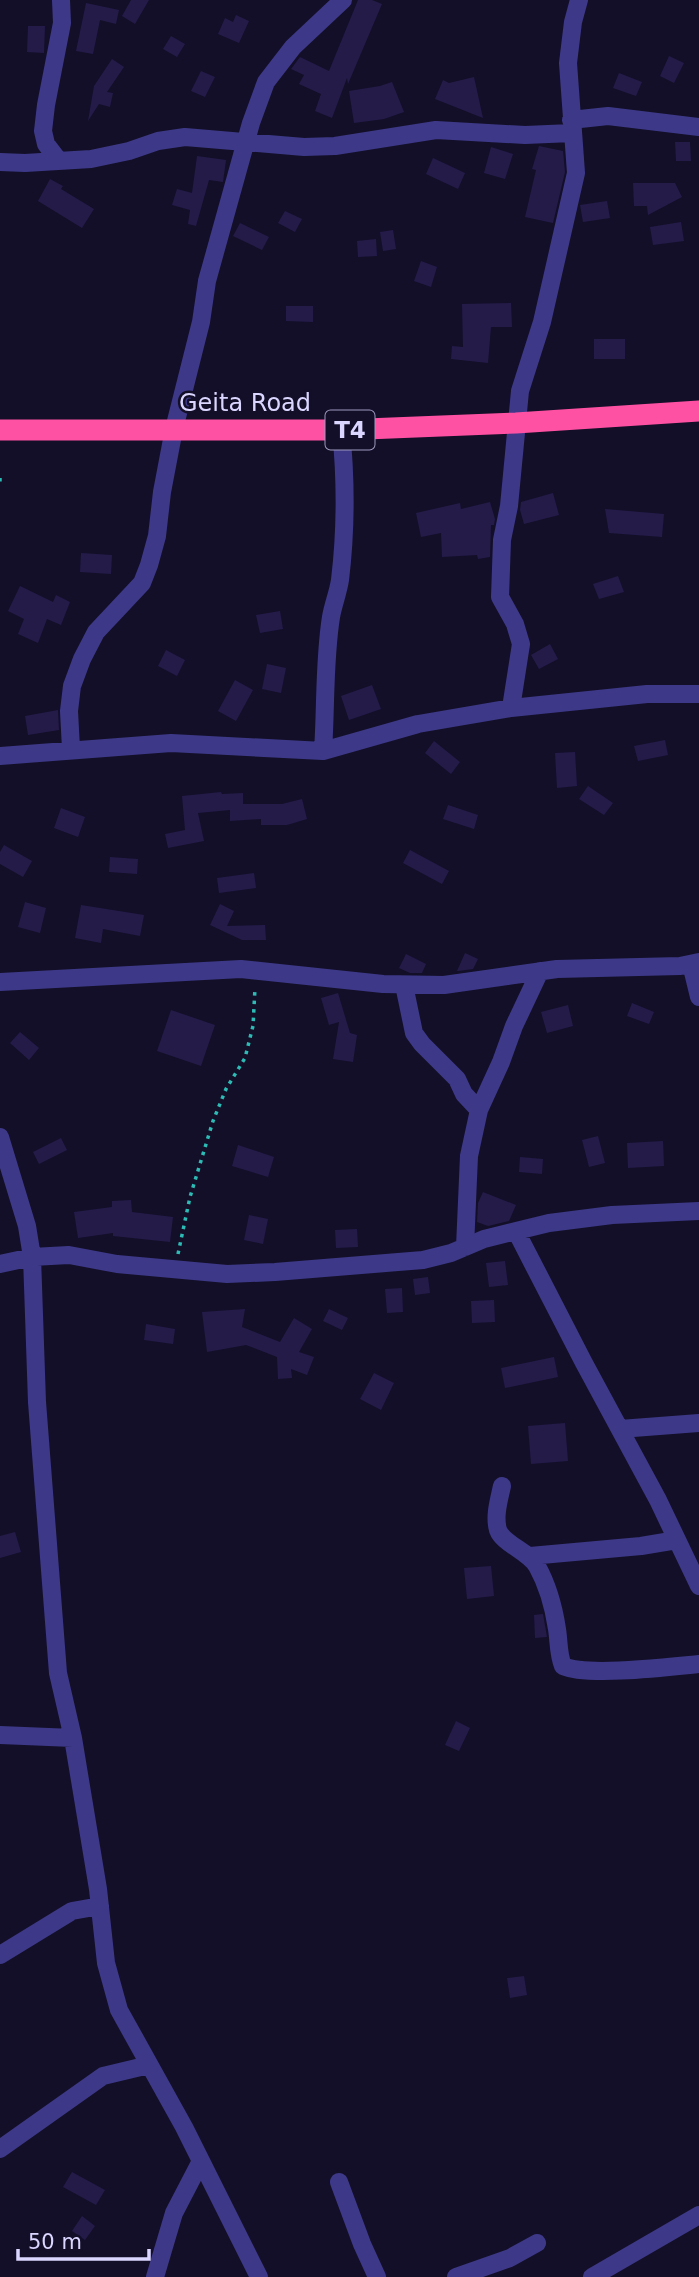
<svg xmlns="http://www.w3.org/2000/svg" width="699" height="2277" font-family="'DejaVu Sans',sans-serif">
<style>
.building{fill:#241b49}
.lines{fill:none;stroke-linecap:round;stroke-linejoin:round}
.path{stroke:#2dbcb5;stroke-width:3.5;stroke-dasharray:3.5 5;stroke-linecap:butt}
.minor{stroke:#3d3988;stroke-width:18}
.highway{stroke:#ff51a3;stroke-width:21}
.labels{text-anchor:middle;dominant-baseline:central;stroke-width:5;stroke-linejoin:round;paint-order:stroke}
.shield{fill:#130f28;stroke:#9f9abe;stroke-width:2}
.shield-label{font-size:23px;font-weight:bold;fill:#dbd6ff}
.street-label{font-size:24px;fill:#dbd6ff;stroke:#130f28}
</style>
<rect width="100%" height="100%" fill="#130f28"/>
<path class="building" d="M131 0H149L135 24 122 16Z
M358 0H372L382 4 348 84 347 78 332 118 315 111 321 94 299 84 304 75 291 69 300 57 329 71Z
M86 3 119 10 116 24 100 20 93 54 76 51Z
M236 15 249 21 239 43 218 34 225 18 233 22Z
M28 26H45L44 53 27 52Z
M171 36 185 44 177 57 163 49Z
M669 56 684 63 674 83 660 76Z
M112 59 124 67 107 92 113 93 110 107 99 104 88 121 94 86Z
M201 71 215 77 205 97 191 91Z
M619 73 642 82 636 96 613 88Z
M474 77 483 118 435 99 443 80 449 83Z
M392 82 404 112 384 119 354 123 349 91 380 86Z
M675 142H690L691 161H676Z
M539 146 563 151 565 172 553 223 525 217 536 170 532 169Z
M491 147 513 154 505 179 484 173Z
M197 156 226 160 223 182 209 180 196 226 188 224 190 210 172 205 177 189 192 193Z
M433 158 465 173 458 189 426 174Z
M50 179 63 186 61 189 94 209 82 228 38 201Z
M633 183H675L682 197 648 215 647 206H634Z
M607 201 610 218 583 222 580 205Z
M285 211 302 219 295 232 278 223Z
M681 222 684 241 653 245 650 227Z
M240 223 269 237 262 250 233 236Z
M393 230 396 249 383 251 380 232Z
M376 239 377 256 358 257 357 241Z
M421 261 437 267 431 287 414 281Z
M511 303 512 327H491L488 363 451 359 452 346 463 347 462 304Z
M286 306H313V322L286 321Z
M594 339H625V359H594Z
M553 493 559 515 524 524 520 510 521 502Z
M490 502 495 519 494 525H491L490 557 478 559 477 555 442 557 441 533 421 537 416 513 460 503 461 509Z
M605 509 664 514 662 537 609 533Z
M81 553 112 555 111 574 80 572Z
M618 576 624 592 599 599 593 584Z
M20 586 53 602 56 595 70 602 61 625 47 619 38 643 18 634 24 619 8 611Z
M280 611 283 629 260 633 256 615Z
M550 644 558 659 539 669 531 655Z
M166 650 185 660 177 676 158 666Z
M267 664 286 668 281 693 262 689Z
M235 680 253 690 236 721 218 711Z
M372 685 381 709 349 720 341 696Z
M58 710 59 730 28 735 25 716Z
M665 740 668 755 638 761 634 746Z
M434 741 460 762 451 774 425 753Z
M575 752 577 786 557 788 555 753Z
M588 786 613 803 604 815 579 799Z
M221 792 222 794 243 793V804H282L302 799 307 819 287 825H261V819L230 821V810L198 813 204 841 168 848 165 834 185 830 182 796Z
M448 805 478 815 474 829 443 819Z
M61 808 85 817 78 837 54 828Z
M4 845 32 861 23 877 0 864V852Z
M410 850 449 871 442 884 403 863Z
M110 857 138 859 137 874 109 872Z
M254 873 256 888 219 893 217 878Z
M25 902 46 908 40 933 18 927Z
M220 904 234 911 227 926 265 925 266 940H242L210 925Z
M81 905 144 915 140 936 103 929 101 943 75 938Z
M465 953 478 959 473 969 458 971H457Z
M406 954 426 964 422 973H410L399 968Z
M338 993 350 1033 357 1035 353 1062 333 1059 339 1022 329 1025 321 998Z
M632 1003 654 1012 649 1024 627 1016Z
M568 1005 573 1026 547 1033 541 1012Z
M171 1010 215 1025 201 1066 157 1051Z
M20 1032 39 1048 29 1060 10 1043Z
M598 1136 605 1163 589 1167 582 1140Z
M61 1138 67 1150 39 1164 33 1152Z
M663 1141 664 1166 628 1168 627 1143Z
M238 1145 274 1157 268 1177 232 1166Z
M520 1157 543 1159 542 1174 519 1172Z
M483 1192 516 1205 509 1221 488 1226 477 1222 478 1203Z
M131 1200 132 1212 173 1217 170 1242 113 1236V1233L78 1238 74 1212 112 1207V1201Z
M249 1215 268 1219 263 1244 244 1240Z
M357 1229 358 1247 336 1248 335 1230Z
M505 1261 508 1285 489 1287 486 1263Z
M428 1277 430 1293 415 1295 413 1279Z
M402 1288 403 1312 387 1313 385 1289Z
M494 1300 495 1322 472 1323 471 1301Z
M245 1309 242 1327 280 1342 294 1318 312 1329 299 1352 314 1357 307 1375 291 1369 292 1378 278 1379 277 1357 246 1345 207 1352 202 1312Z
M329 1309 348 1318 342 1330 323 1321Z
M146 1324 175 1329 173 1344 144 1340Z
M554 1357 558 1377 505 1388 501 1368Z
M374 1373 394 1383 381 1410 360 1399Z
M565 1423 568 1461 531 1464 528 1426Z
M15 1532 21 1552 0 1558V1536Z
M491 1566 494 1596 467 1599 464 1568Z
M543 1614 547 1637 535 1638 534 1615Z
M456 1721 470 1728 459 1751 445 1745Z
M524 1976 527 1995 510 1998 507 1978Z
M72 2172 105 2190 96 2205 63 2187Z
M82 2216 95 2226 85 2240 72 2231Z"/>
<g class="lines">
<path class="path" d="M0 478V482
M178 1254 190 1197 213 1121 226 1089 245 1058 253 1026 255 988"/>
<path class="minor" d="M571 120 608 116 699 127
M59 161 46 144 43 131 46 105 62 23 61 0
M0 162 25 163 91 159 129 151 158 141 185 137 304 147 335 146 436 130 525 135 572 133
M511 708 521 644 515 624 500 597 502 540 509 506 520 391 542 322 576 173 568 63 573 22 579 0
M71 749 69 711 72 686 82 659 96 632 142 583 149 565 157 536 162 492 174 429 201 322 207 281 251 123 266 82 293 47 343 0
M323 751C326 707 324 661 331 617 333 605 338 593 340 580 346 530 346 480 341 430
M0 756 171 743 323 751 418 724 511 708 647 694H699
M691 964 699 997
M0 982 241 969 383 984 444 985 557 969 680 966 699 962
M404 985 414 1033 422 1044 457 1079 464 1094 479 1110
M0 1137 27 1226 32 1257 37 1402 58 1673 73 1738 98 1889 106 1963 119 2010 184 2127 259 2277
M516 1231 584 1363 658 1500 699 1586
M465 1247 469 1156 479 1110 501 1062 514 1026 540 971
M0 1264 32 1257 69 1255 117 1264 227 1274 275 1272 423 1260 451 1253 484 1239 549 1223 612 1215 699 1211
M620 1429 699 1423
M502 1486C499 1500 494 1516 498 1530 503 1544 528 1551 537 1566 547 1584 554 1609 557 1629 559 1641 558 1654 563 1666 587 1677 669 1667 699 1664
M530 1556 641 1546 677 1540
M0 1735 73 1738
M0 1955 72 1911 100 1906
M0 2149 103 2076 149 2065
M339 2182 362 2244 377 2277
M155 2277 174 2213 201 2161
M456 2277 510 2258 537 2243
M592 2277 699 2215"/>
<path class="highway" d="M0 430H341L516 423 699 411"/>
</g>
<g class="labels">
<rect class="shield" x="325.5" y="410.5" width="49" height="39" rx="5"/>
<g class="shield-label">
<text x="350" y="430">T4</text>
</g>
<g class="street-label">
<text x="245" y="403">Geita Road</text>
</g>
</g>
<path d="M18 2249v10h131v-10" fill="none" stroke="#dbd6ff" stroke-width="3.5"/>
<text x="28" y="2249" font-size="21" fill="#dbd6ff" stroke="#130f28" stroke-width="5" paint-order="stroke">50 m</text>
</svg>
